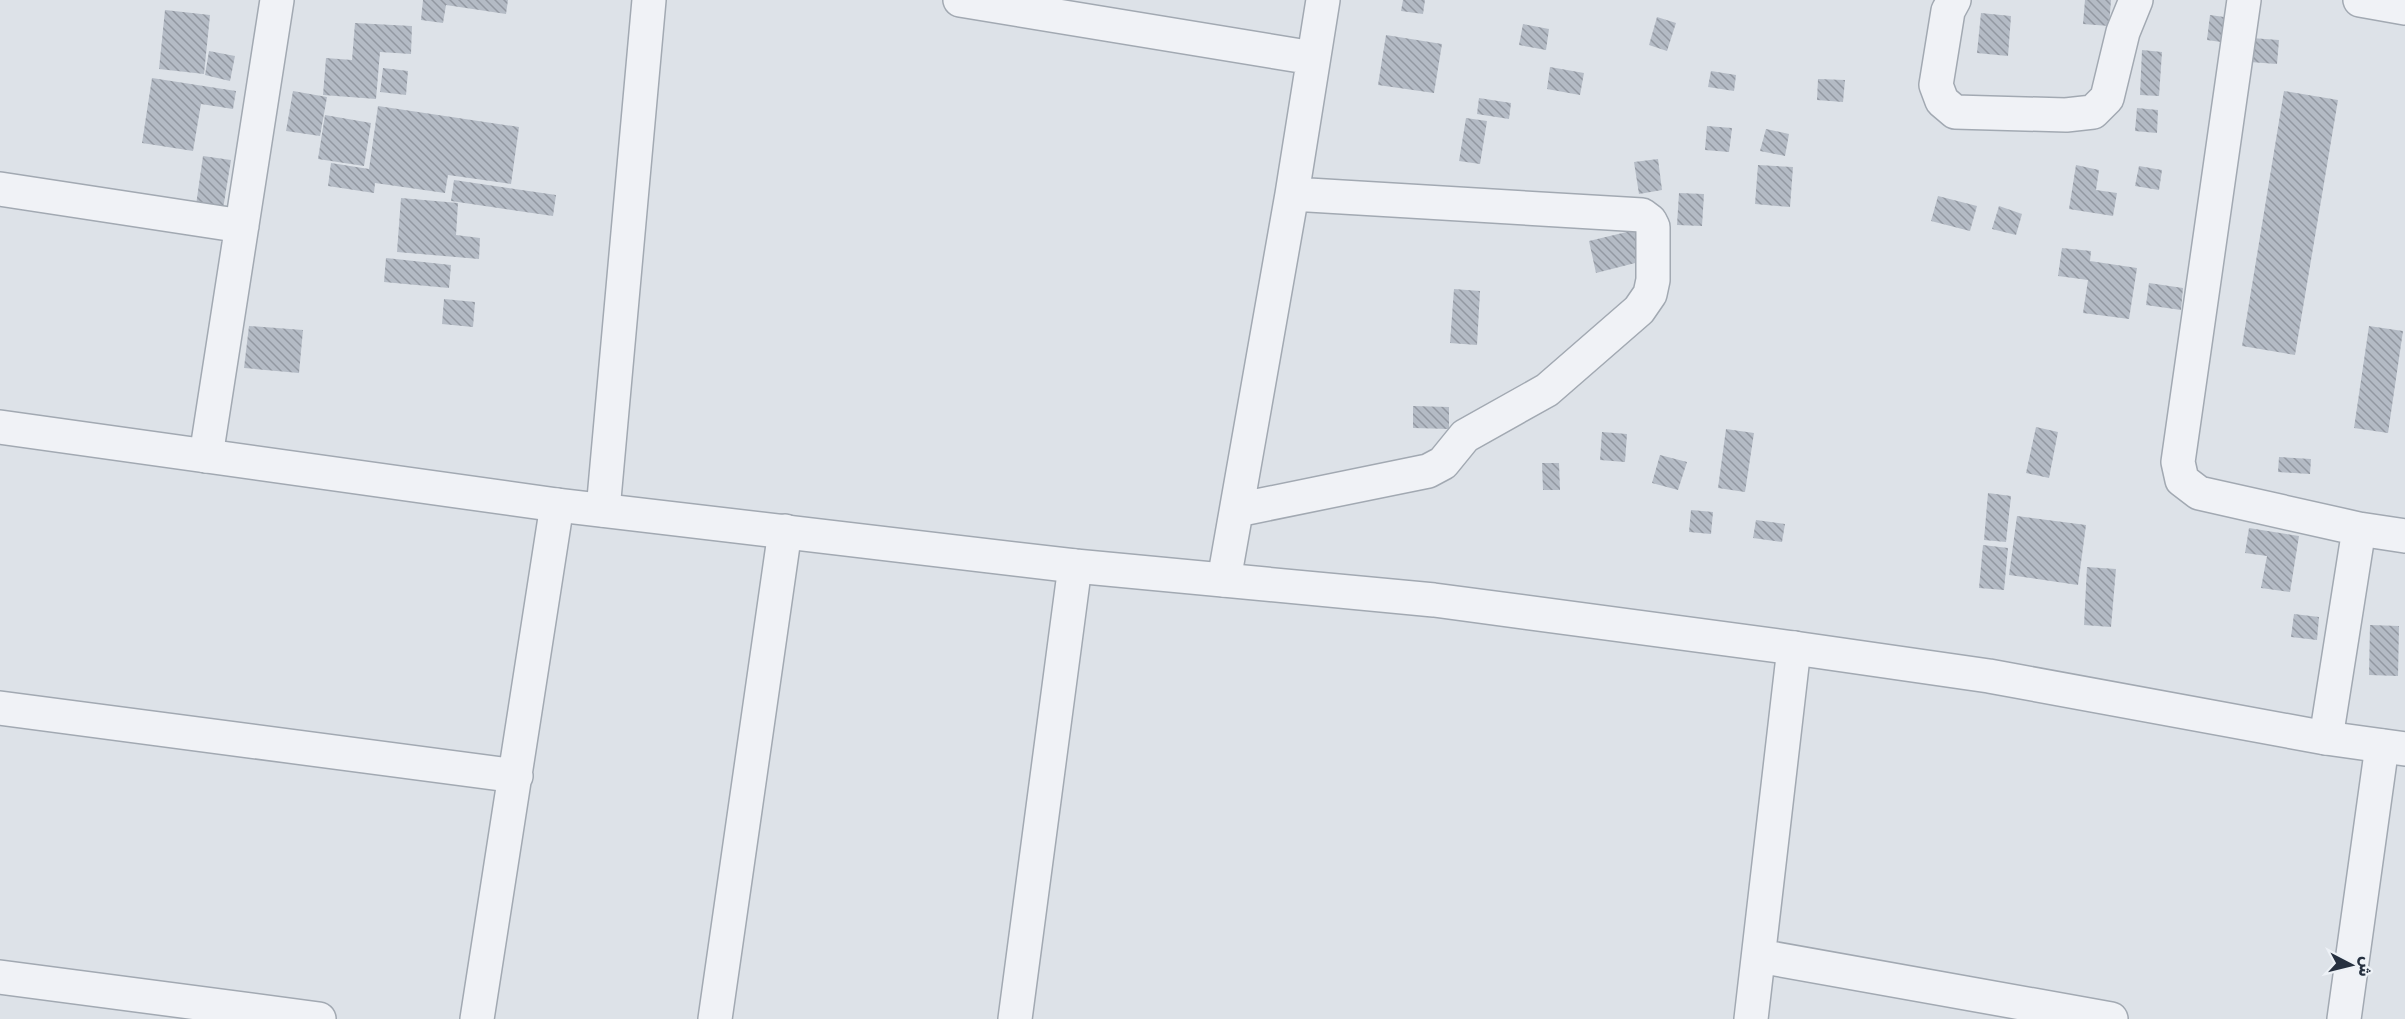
<svg xmlns="http://www.w3.org/2000/svg" width="2405" height="1019" font-family="Rubik,Vazirmatn,sans-serif">
<style>
.building{fill:url(#building-back-hatch)}
.lines{fill:none;stroke-linecap:round;stroke-linejoin:round}
.minor-casing{stroke:#a2a9b2;stroke-width:36}
.tertiary-casing{stroke:#a2a9b2;stroke-width:36}
.minor{stroke:#f0f2f6;stroke-width:33}
.tertiary{stroke:#f0f2f6;stroke-width:33}
</style>
<defs>
<pattern id="building-back-hatch" width="6" height="6" patternUnits="userSpaceOnUse" patternTransform="scale(1.5)"><rect width="6" height="6" fill="#b4bbc5"/><path d="M-1 5l2 2M0 0l6 6M5-1l2 2" fill="none" stroke="#9298a1"/></pattern>
</defs>
<rect width="100%" height="100%" fill="#dde2e8"/>
<path class="building" d="M423 0H508L506 14 446 5 443 23 421 20Z
M1403 0H1425L1423 14 1401 11Z
M2085 0H2111L2109 26 2083 24Z
M165 10 210 15 204 74 159 69Z
M1981 13 2011 16 2008 56 1977 53Z
M2210 15 2231 18 2228 43 2207 40Z
M1657 17 1676 23 1667 51 1649 45Z
M355 23 412 26 411 54 380 52 376 99 323 95 326 58 352 60Z
M1523 24 1549 29 1546 50 1519 45Z
M1386 35 1442 44 1434 93 1378 85Z
M2251 38 2279 40 2277 64 2250 62Z
M2142 50 2162 52 2159 96 2140 95Z
M209 51 235 56 230 81 205 75Z
M1550 67 1584 73 1580 95 1547 89Z
M383 68 408 71 406 95 380 92Z
M1711 71 1736 75 1734 91 1708 87Z
M152 78 236 91 233 109 201 104 193 151 142 143Z
M1818 79 1845 80 1843 102 1817 100Z
M293 91 327 97 320 136 286 131Z
M2284 91 2338 100 2295 355 2242 346Z
M1479 98 1511 103 1509 119 1477 114Z
M378 106 519 127 511 184 448 175 445 193 375 183 374 193 328 186 331 163 369 169Z
M2137 108 2158 110 2157 133 2135 131Z
M325 115 371 123 364 166 318 159Z
M1466 118 1487 121 1480 164 1459 161Z
M1707 126 1732 128 1729 152 1705 150Z
M1766 129 1789 134 1785 156 1760 151Z
M203 156 231 160 223 209 196 205Z
M1658 159 1662 190 1639 194 1634 162Z
M1758 165 1793 167 1790 207 1755 204Z
M2076 165 2099 170 2096 190 2117 193 2113 216 2069 209Z
M2139 166 2162 170 2159 190 2135 186Z
M454 180 556 195 553 216 451 201Z
M1679 193 1704 194 1702 226 1677 225Z
M1938 196 1977 206 1970 231 1931 221Z
M401 198 458 203 456 235 480 238 479 259 397 252Z
M1999 206 2022 214 2016 235 1992 229Z
M1635 230 1643 261 1596 273 1589 241Z
M2062 248 2091 251 2090 261 2137 268 2129 319 2083 313 2088 280 2058 276Z
M386 258 451 265 449 288 384 282Z
M2149 283 2183 288 2181 310 2146 305Z
M1454 289 1480 291 1477 345 1450 343Z
M444 299 475 302 473 327 442 324Z
M249 326 303 330 299 373 244 368Z
M2369 326 2403 331 2388 433 2354 428Z
M1413 406 1449 407V429L1413 428Z
M2036 427 2058 432 2049 478 2026 473Z
M1726 429 1754 433 1745 492 1718 488Z
M1602 432 1627 434 1625 462 1600 460Z
M1660 455 1687 462 1678 490 1652 483Z
M2279 457 2311 459 2310 474 2278 472Z
M1542 463H1559L1560 490H1543Z
M1988 493 2011 496 2006 542 1984 540Z
M1691 510 1713 512 1711 534 1689 532Z
M2017 516 2086 525 2078 585 2009 575Z
M1756 520 1785 524 1782 542 1753 538Z
M2249 528 2299 536 2290 592 2261 588 2267 556 2245 553Z
M1983 545 2008 548 2004 590 1979 588Z
M2087 567 2116 569 2111 627 2084 625Z
M2294 614 2319 617 2317 640 2291 637Z
M2370 625 2399 626 2398 676 2369 675Z"/>
<g class="lines">
<g class="minor-casing">
<path id="minor" d="M960 0 1313 58
M1954 0 1948 11 1936 85 1942 101 1955 112 2066 115 2093 112 2107 98 2123 32 2136 0
M2244 0 2178 462 2182 480 2199 493 2359 529 2405 536
M2360 0 2405 8
M0 189 242 226
M206 456 277 0
M603 510 649 0
M1237 510 1428 471 1443 463 1465 436 1547 390 1639 310 1650 294 1653 280V227L1650 221 1642 215 1292 194
M1224 580 1292 194 1323 0
M0 708 516 776
M2326 738 2359 529
M1759 956 2111 1019
M0 977 319 1019
M477 1019 557 505
M715 1019 785 531
M1015 1019 1075 566
M1751 1019 1794 648
M2344 1019 2382 746"/>
</g>
<g class="tertiary-casing">
<path id="tertiary" d="M0 427 557 505 1075 566 1434 600 1794 648 1989 676 2326 738 2405 749"/>
</g>
<use href="#minor" class="minor"/>
<use href="#tertiary" class="tertiary"/>
</g>
<g transform="translate(2351 965) rotate(97)" stroke="#edf1f6" stroke-width="4.5" paint-order="stroke">
<path d="M0-4.5L10 22L0 15L-10 22Z" fill="#26303f"/>
<text y="-9" font-size="16" font-weight="bold" text-anchor="middle" fill="#26303f">ش</text>
</g>
</svg>
